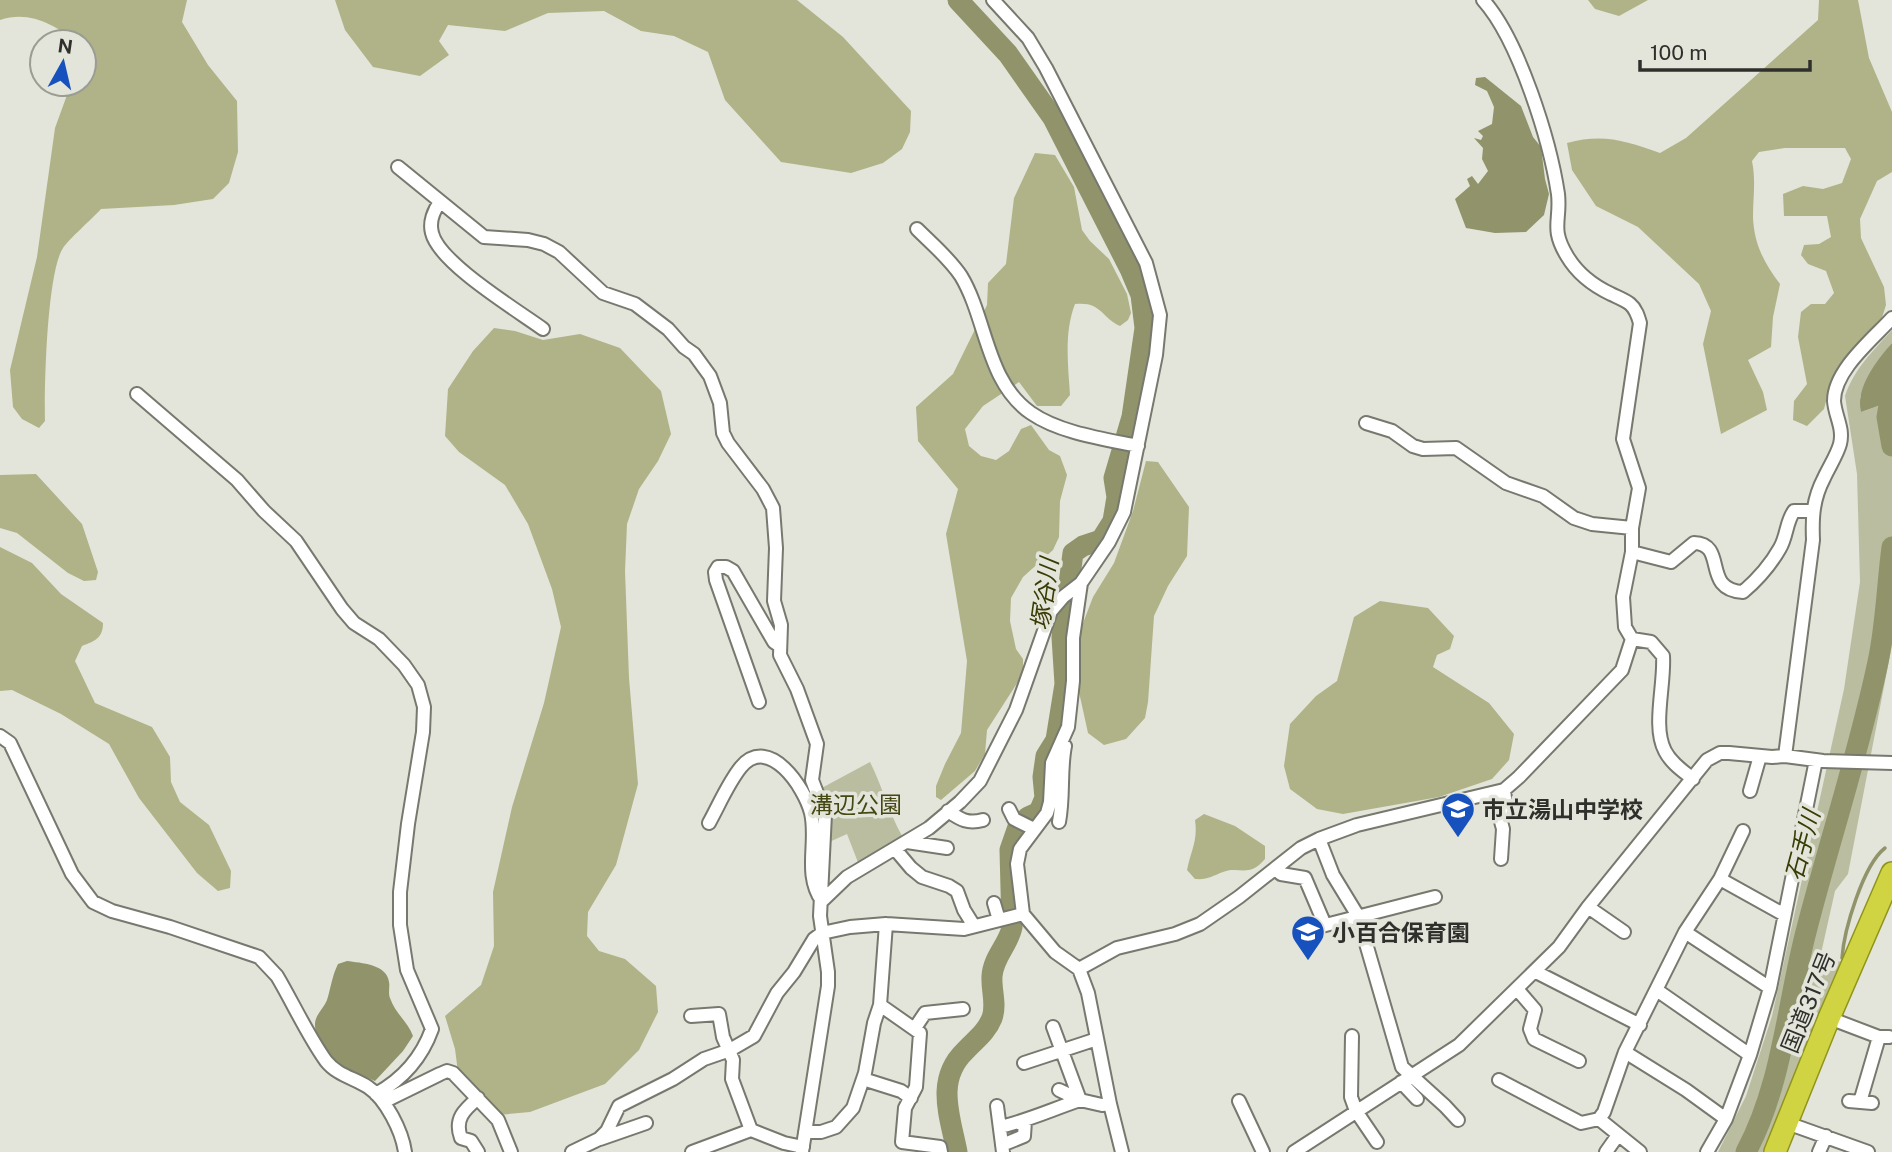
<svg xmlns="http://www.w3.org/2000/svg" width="1892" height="1152" font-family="'Public Sans','Noto Sans JP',sans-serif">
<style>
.green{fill:#bbbda1}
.forest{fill:#b0b387}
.water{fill:#91946a}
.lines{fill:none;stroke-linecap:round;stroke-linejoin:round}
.stream{stroke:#91946a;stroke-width:3.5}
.river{stroke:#91946a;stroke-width:21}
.minor-casing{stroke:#77786e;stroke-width:16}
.trunk-casing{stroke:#90941c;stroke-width:24}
.minor{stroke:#fff;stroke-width:12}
.trunk{stroke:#d0d443;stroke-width:21}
.labels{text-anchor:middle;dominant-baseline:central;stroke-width:7;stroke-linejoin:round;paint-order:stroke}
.park-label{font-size:23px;fill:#464814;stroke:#e3e5da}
.poi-label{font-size:23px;font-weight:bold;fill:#2f302c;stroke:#e3e5da;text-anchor:start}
.street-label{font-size:23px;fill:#2f302c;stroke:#e3e5da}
.water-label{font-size:24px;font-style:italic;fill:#3a3c05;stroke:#e3e5da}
</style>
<rect width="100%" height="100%" fill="#e3e5da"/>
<path class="green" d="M1892 330V343L1872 370 1860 397 1861 412 1892 401V645L1848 874 1835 891 1820 958 1842 962 1763 1152H1718L1746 1096 1772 1016 1844 689 1860 582 1857 474 1845 396C1854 369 1873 351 1892 330Z
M870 762C882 786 889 812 902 836L884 852 859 865 847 834 827 843 818 790Z"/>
<path class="forest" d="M0 0H187L182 22 208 65 237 101 238 152 229 183 213 199 174 205 101 209C92 219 69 239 63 248 47 272 44 388 45 421L39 428 22 419 13 407 10 370 37 257 55 128 71 84H84V42H78C54 25 30 10 0 20Z
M335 0H797L843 37 911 111 910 132 902 149 883 163 851 173 781 162 725 100 708 52 674 36 641 31 604 11 548 13 505 31 448 25 439 41 449 55 420 76 373 67 345 30Z
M1588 0H1648L1619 16 1595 9Z
M1819 0H1858L1869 58 1892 112V172L1877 181 1860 219 1861 238 1884 287 1886 305 1880 324 1849 353 1831 382 1824 409 1807 426 1793 420 1794 401 1807 384 1798 337 1801 312 1811 304H1825L1834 293 1826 271 1808 264 1801 255 1804 245 1819 244 1831 237 1827 216H1784L1783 194 1803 186 1823 189 1842 183 1851 159 1845 148H1785L1759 152 1752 161C1756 180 1753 197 1753 217 1754 244 1764 263 1780 284L1773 317 1771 347 1748 360 1763 392 1767 410 1721 434 1703 344 1711 311 1699 284 1638 227 1596 206 1572 170 1567 143C1603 133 1626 141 1660 153L1686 138 1818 20Z
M1035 153 1055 155 1074 187 1082 230 1090 241 1109 259 1127 294 1131 313 1128 320 1120 326C1101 317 1101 301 1075 304 1064 332 1068 365 1070 395L1061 406H1037L1019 382 983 406 965 429 969 446 981 456 996 460 1009 451 1021 429 1031 425 1049 450 1060 456 1067 475 1060 501 1059 537 1053 550 1023 577 1011 598 1010 621 1016 649 1023 659V674L987 730 985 754 975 771 941 800 936 797V786L945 764 961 733 967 661 946 534 958 489 918 441 916 407 953 374 987 305 988 283 1006 264 1014 198Z
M494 328 515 331 543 340 580 334 620 348 661 391 671 434 658 461 639 489 627 524 625 571 629 678 638 784 616 865 588 912 587 936 599 951 625 959 656 986 658 1012 639 1050 605 1084 530 1112 498 1115 458 1072 455 1049 445 1016 481 985 494 946 493 892 512 807 544 703 561 627 552 589 528 524 505 485 459 452 445 436 448 389 473 351Z
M1146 461 1158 462 1189 507 1187 556 1168 586 1154 616 1148 702 1145 718 1126 739 1104 745 1088 733 1079 692 1080 631 1093 597 1114 563 1133 511Z
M36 474 82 524 98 572 96 580 84 581 68 573 17 533 0 528V475Z
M0 547 32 563 61 594 103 623C103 638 95 641 82 646L75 661 95 703 152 727 170 757 171 782 180 802 209 825 231 871 230 888 218 891 197 873 139 798 109 744 61 714 12 690 0 691Z
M1380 601 1428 608 1454 636 1450 649 1437 655 1433 667 1489 703 1514 734 1509 760 1492 779 1439 797 1343 814 1317 809 1290 789 1284 766 1290 724 1316 696 1337 681 1354 617Z
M1204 814 1235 826 1265 846V859C1249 878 1240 866 1223 872 1212 876 1208 880 1195 879L1187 870C1191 850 1198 841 1195 820Z"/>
<path class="water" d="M1485 77 1521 106 1533 137 1541 147 1545 179 1549 194 1544 215 1526 232 1495 233 1466 228 1455 199 1470 186 1467 179 1472 176 1478 184 1488 171 1482 159 1483 148 1474 138 1481 140 1483 136 1478 131 1492 124 1494 107 1487 91 1475 85 1476 78Z
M1892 343V401L1861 412C1855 388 1877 360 1892 343Z
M347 961C361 963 387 964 389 982 390 987 388 993 390 998 395 1013 408 1022 413 1036L403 1051 375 1081C350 1071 314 1057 315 1024 315 1015 324 1008 327 1000 331 987 332 976 338 964Z"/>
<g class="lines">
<path class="stream" d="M1842 958C1844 930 1863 865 1885 848"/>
<path class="river" d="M1892 389 1887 417 1892 446
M957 1152C950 1116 935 1080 965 1051 975 1040 986 1033 992 1018 997 1004 991 991 992 976 993 957 1009 944 1012 927L1010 850 1018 827 1028 817 1039 812 1045 798 1043 777 1046 756 1056 740 1065 684 1062 637 1073 553 1083 546 1101 540 1113 521 1117 497 1114 478 1132 417 1145 328 1141 295 1130 269 1053 118 1008 54 958 0
M1746 1152C1783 1083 1787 1003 1807 928 1830 839 1859 752 1878 662 1886 625 1887 585 1892 547"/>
<g class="minor-casing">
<path id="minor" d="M398 167 484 237 528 240 544 244 559 252 603 293 635 304 668 329 684 347 694 354 710 376 720 403 723 433 728 443 763 489 773 508 776 548 774 601 781 625 780 655 797 689 817 744 812 780 825 814 820 916 828 972V986L802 1152
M440 202C434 210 429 222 432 233 439 263 517 310 543 329
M917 229C932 244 949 258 961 276 987 319 986 382 1031 413 1060 433 1104 439 1138 446
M137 394 237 480 264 511 296 541 342 609 354 623 379 639 404 665 418 685 424 707 423 732 408 824 400 892V925L407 970 432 1029C422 1057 403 1079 376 1094
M1366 423 1392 431 1413 446 1423 449 1456 448 1506 483 1543 496 1574 518 1592 524 1632 528
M1632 552 1671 562 1694 543C1728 544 1701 590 1743 592 1757 580 1771 564 1780 548 1787 536 1786 522 1794 511H1811
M1081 583 1073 638V681L1068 727 1052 763 1050 802 1047 813 1020 849 1017 864 1023 914 1055 952 1079 969 1088 993 1110 1104 1122 1152
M1632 639 1651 642 1663 656C1665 684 1652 727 1665 751 1671 763 1683 771 1693 779
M759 702 716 580 715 572 718 567H726L733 571 774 642 780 646
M0 736 10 743 72 874 93 902 112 911 170 927 259 957 277 976C293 1003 308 1036 326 1061 337 1075 354 1078 368 1087 386 1099 402 1131 405 1152
M1785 756 1813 540C1812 517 1813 499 1824 478 1829 467 1837 455 1840 444 1844 428 1835 416 1834 401 1834 370 1873 339 1892 318
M1750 791 1760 756
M1009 809 1014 819 1034 829
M948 811C961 820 968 824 983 820
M1059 822C1064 796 1060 771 1065 746
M709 823C719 805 728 783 741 767 769 734 805 788 811 813 818 842 803 874 822 901
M1319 839 1333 875 1358 916 1402 1067 1445 1106 1458 1120
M907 842 947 848
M895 849 911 868 922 877 949 886 957 891 964 910 974 926
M1501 859 1503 829 1500 818 1505 798 1504 790
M1275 869 1281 874 1305 878 1325 925
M1720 879 1783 914
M822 901 847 877 929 828 960 802 980 781 1016 710 1051 611 1063 597 1081 583 1109 542 1124 512 1156 355 1160 315 1146 263 1046 68 1028 38 993 0
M994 903 999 920
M1588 907 1624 932
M1310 929 1435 897
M1685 932 1770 988
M1079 969 1117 948 1175 934 1200 924 1239 897 1301 848 1319 839 1357 825 1504 790 1519 777 1622 670 1632 639 1625 627 1623 597 1632 552V528L1639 488 1623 439 1640 323C1638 316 1636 309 1630 304 1625 300 1617 297 1611 294 1594 286 1577 273 1567 256 1550 228 1561 221 1558 194 1550 141 1519 40 1483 0
M1536 972 1640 1025
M1517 989 1535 1010 1530 1029 1534 1039 1579 1061
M1658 991 1750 1055
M880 1005 920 1033 916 1087 905 1108 902 1142 940 1147 941 1152
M691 1016 719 1014 723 1037 733 1060 732 1079 751 1130 784 1143 803 1147
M1829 1018 1879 1037H1889
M1053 1027 1080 1100 1102 1105 1110 1104
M915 1028 925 1013 963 1009
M1352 1036 1351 1097 1356 1111 1377 1142
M1625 1052 1686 1090 1726 1119
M1024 1063 1097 1039
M863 1079 901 1091 911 1098
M1499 1080 1581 1123 1599 1119 1604 1112 1625 1052 1685 932 1720 879 1743 831
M1401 1082 1417 1099
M1059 1090 1080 1100
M1239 1101 1263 1152
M1849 1101 1872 1103
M383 1102 440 1074 447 1071 453 1073 498 1120 511 1152
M1860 1102 1879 1037
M997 1106 1003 1152
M1599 1119 1640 1152
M1787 1123 1868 1152
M1000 1127C1027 1121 1053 1109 1080 1100
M805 1132H821L836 1127 853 1108 865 1073 874 1023 880 1005 886 924
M600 1139 646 1123
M1002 1145 1024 1136 1025 1121
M478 1152 471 1141 461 1138C454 1119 464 1110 478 1098
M572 1152 599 1139 607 1131 619 1106 673 1079 704 1059 730 1050 754 1036 777 993 794 972 814 939 822 933 850 927 886 924 964 929 1023 914
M692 1152 751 1130
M1294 1152 1459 1045 1559 947 1588 907 1707 760 1720 753H1729L1772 757 1785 756 1823 761 1892 763
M1606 1152 1618 1135
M1707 1152 1726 1119 1750 1055 1770 988 1816 760
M1819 1152 1826 1136"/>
</g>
<g class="trunk-casing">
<path id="trunk" d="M1775 1152 1829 1018 1892 873"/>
</g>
<use href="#minor" class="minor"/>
<use href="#trunk" class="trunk"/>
</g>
<defs>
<g id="school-pin" transform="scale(1.75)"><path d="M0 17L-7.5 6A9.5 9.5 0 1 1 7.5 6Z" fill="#1751bd" stroke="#e3e5da"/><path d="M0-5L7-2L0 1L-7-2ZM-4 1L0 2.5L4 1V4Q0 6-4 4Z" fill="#fff"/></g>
</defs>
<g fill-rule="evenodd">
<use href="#school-pin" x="1458" y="809"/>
<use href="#school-pin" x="1308" y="932"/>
</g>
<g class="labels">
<g class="park-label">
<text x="856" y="804">溝辺公園</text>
</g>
<g class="poi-label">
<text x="1482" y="809">市立湯山中学校</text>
<text x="1332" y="932">小百合保育園</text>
</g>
<g class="street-label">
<text transform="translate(1808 1002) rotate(-68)">国道317号</text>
</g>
<g class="water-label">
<text transform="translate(1044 594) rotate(-82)">塚谷川</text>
<text transform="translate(1802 845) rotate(-75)">石手川</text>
</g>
</g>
<g transform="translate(63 63) rotate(8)"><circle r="33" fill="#e3e5da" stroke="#9b9d94" stroke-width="2"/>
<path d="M0-5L12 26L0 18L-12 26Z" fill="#1751bd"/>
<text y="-10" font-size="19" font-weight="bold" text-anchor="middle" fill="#2f302c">N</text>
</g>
<path d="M1640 60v10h170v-10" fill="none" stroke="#2f302c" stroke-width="3.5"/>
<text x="1650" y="60" font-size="21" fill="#2f302c" stroke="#e3e5da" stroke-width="5" paint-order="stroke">100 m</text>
</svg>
